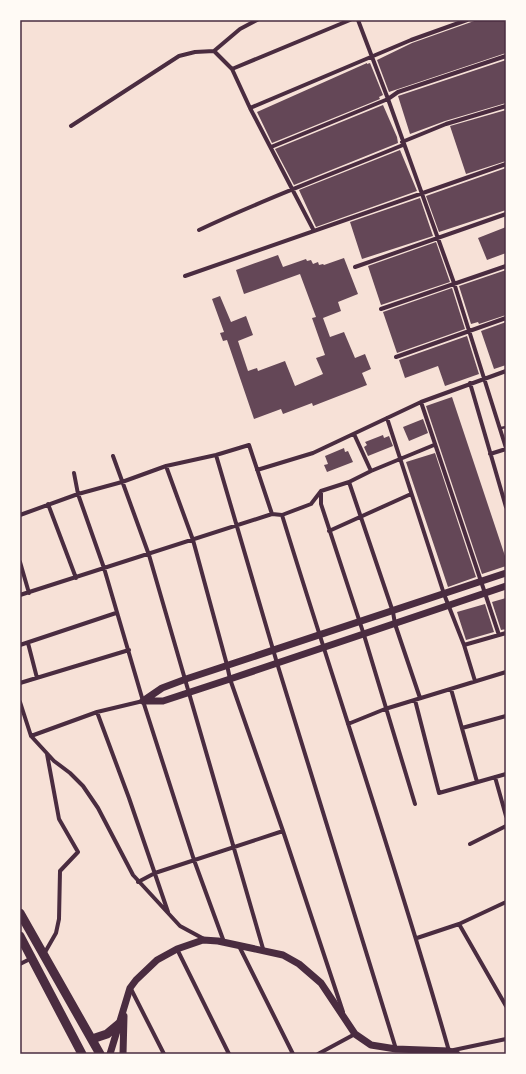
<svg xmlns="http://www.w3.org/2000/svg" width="526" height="1074" font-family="Ubuntu,sans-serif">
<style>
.building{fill:#644757}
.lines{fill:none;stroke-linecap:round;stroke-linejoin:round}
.service{stroke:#4a2c40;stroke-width:2.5}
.minor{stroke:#4a2c40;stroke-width:4}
.secondary{stroke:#4a2c40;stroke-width:7}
.trunk{stroke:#4a2c40;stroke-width:9}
.neatline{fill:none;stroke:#4a2c40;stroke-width:1.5}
</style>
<rect width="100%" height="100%" fill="#f7e1d7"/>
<path class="building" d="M477 20H506V53L389 92 377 60 412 43Z
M506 60V103L445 121 410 134 398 96Z
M367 63V64L370 63 383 95 379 97 380 99 272 143 257 112Z
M383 105 397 137 398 143 294 185 275 149Z
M506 110V161L466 174 450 126Z
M400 150 417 191 316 227 299 190Z
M506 168V210L439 232 426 196Z
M420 198 433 236 362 259 350 222Z
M506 227V253L487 260 478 238Z
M436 242 450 282 381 305 368 266Z
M278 255 283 267 306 259 307 261 311 260 313 264 318 262 319 265 323 264 324 265 344 258 358 294 338 302 341 311 323 318 330 337 344 332 355 358 365 354 371 369 362 373 367 385 313 406 312 403 283 414 281 409 254 419 227 340 223 341 220 333 224 332 212 299 220 296 231 322 246 316 253 335 238 341 248 371 257 368 258 371 285 361 295 386 323 374 316 358 325 355 312 318 316 317 300 274 244 294 236 270Z
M506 270V315L479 324 478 322 471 324 459 286Z
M452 288 465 329 397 353 383 312Z
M506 322V365L494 369 481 331Z
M467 336 479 374 445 386 438 366 405 378 399 360Z
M452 397 506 559V566L482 574 426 406Z
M423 419 428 433 409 441 403 427Z
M383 435 384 438 389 436 393 446 368 456 364 447 367 445 365 442Z
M344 448 345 452 348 451 353 462 327 472 324 465 328 464 325 456Z
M435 453 476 577 448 587 406 462Z
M506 598V629L501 630 492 602Z
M485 604 494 632 466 640 457 612Z"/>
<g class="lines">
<path class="service" d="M501 428 506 427"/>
<path class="minor" d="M358 20 388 99 454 283 506 448
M214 51 240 29 257 20
M232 69 350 20
M250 108 411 40 467 20
M71 126 179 56 195 52 214 51 232 69 250 108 314 231
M402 142 446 124 506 106
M271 147 388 99 398 92 506 56
M199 230C266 198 335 173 403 145
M355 267 506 214
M185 276 506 164
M381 309 506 266
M396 357 506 318
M470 383 506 507
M421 402 499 635
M387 418 444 594 464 645 475 681
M354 434 371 471
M490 454 506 449
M216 455 277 663 396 1049
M113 456 149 555 264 952
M166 466 193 540 227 665 230 679 283 831 343 1012
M257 470 313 453 421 402 506 371
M74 473 78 494 104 568 143 701 194 860 224 942
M349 482 393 612 395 624 420 698
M321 491V504L364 635 415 804
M48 504 76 578
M20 515 78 494 122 482 166 466 216 455 249 445 272 514
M282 515C337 694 398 871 449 1051L506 1039
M329 531 411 494
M20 562 29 593
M20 595 272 514 282 515 311 504 321 491 349 482 371 471 434 445
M28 643 37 678
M20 645 116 613
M464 645 506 633
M20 683 129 650
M451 689 477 782
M415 700 439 793 506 774
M20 702 31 736 54 761 70 773 83 786 98 808 133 875 180 926 204 939
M97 712 129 798 168 912
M348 724 385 709 506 672
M462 728 506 716
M31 736 97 712 143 701
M495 777 506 816
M470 844 506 826
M138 882 155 873 283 831
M459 924 506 1006
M417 938 459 924 506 902
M239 946 293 1054
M177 949 229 1054
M44 954 56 933 59 919 60 871 78 852 59 819 47 754
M20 964 32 958
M131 989 164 1054
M318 1054 355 1034"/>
<path class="secondary" d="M143 701 162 688 186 679 506 573
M143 701H163L230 679 506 586
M110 1054 130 988 136 980 157 960 177 949 203 940 218 941 283 955 299 964 321 983 355 1034 371 1045 396 1049 449 1051 457 1054
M123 1054 124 1016"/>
<path class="trunk" d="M20 913 100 1054
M20 936 82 1054
M92 1039 107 1034 119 1024"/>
</g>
<rect width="526" height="1074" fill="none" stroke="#fffaf5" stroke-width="42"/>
<rect x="21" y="21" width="484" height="1032" class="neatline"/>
</svg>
